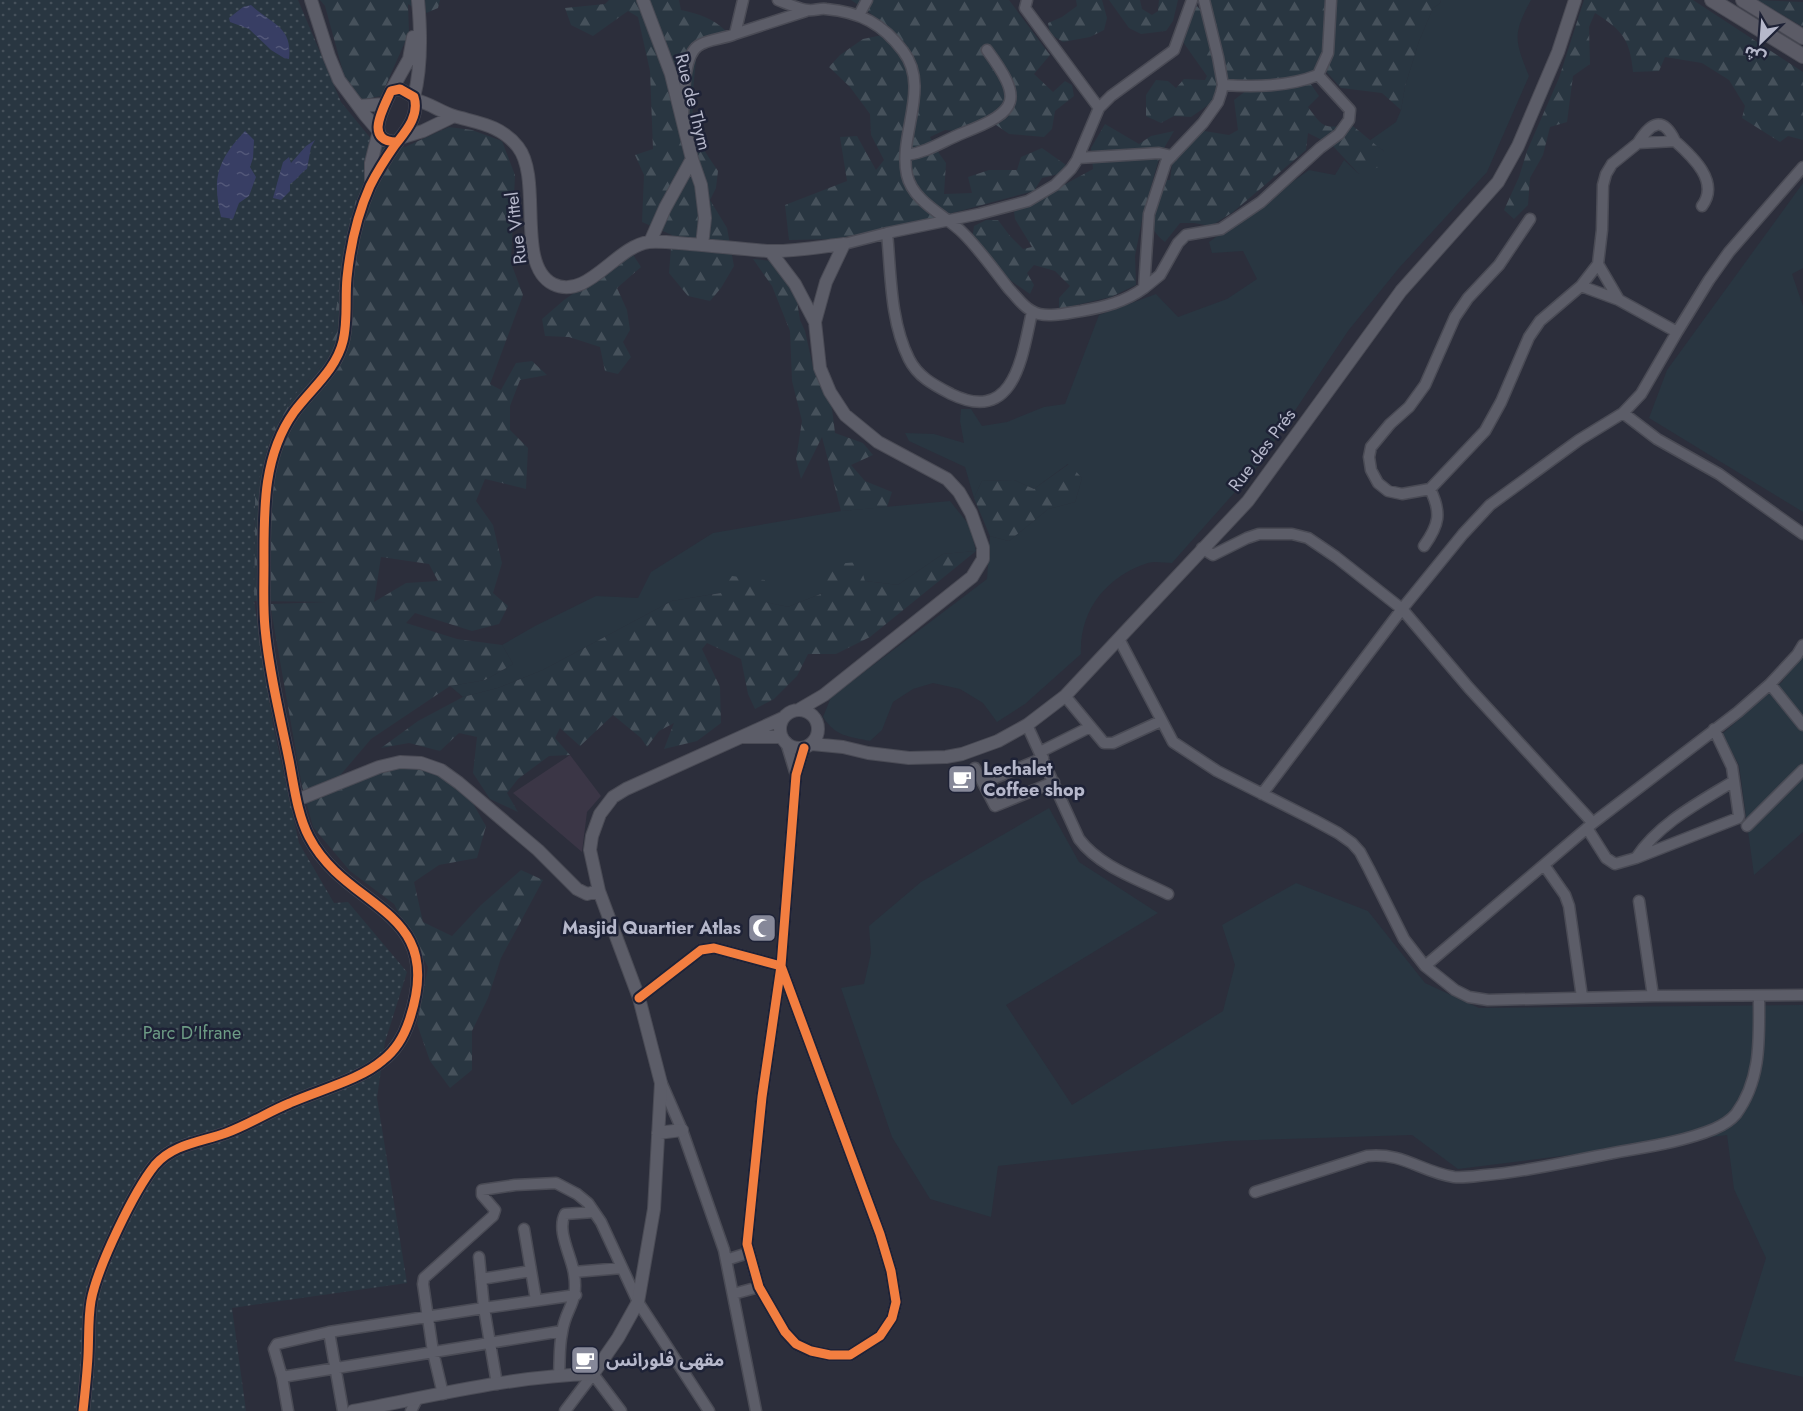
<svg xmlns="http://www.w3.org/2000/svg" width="1803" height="1411" font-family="Jost,'Noto Sans Arabic',sans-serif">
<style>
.medical{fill:#3b3646}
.grass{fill:#293641}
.forest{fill:url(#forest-firs);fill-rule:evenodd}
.park{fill:url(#park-dots)}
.water{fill:url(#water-ripples)}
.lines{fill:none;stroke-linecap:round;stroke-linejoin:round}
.minor-casing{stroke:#4a4b55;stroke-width:13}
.tertiary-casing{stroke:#4a4b55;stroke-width:14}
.secondary-casing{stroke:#4a4b55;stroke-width:16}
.minor{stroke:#5c5d68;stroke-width:10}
.tertiary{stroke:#5c5d68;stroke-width:12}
.secondary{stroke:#5b5b66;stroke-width:14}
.cycleway-casing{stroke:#1e2236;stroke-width:13}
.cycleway{stroke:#f27e40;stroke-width:9}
.labels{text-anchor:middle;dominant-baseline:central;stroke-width:5;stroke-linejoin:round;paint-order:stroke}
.street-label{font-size:18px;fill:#b6b8cb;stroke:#1e2236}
.poi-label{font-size:18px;font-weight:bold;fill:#b6b8cb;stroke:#1e2236;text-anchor:start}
.park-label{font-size:18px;fill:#6d9c85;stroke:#1e2236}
</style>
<defs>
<pattern id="forest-firs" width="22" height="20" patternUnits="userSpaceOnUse" patternTransform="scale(1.5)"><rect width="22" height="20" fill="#293641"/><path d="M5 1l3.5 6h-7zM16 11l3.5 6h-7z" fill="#46515b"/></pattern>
<pattern id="park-dots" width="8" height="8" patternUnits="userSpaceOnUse" patternTransform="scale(1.5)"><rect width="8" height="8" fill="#293641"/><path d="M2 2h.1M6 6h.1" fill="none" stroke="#46515b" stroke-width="1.8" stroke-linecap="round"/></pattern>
<pattern id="water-ripples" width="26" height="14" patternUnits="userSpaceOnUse" patternTransform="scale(1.5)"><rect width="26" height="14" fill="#383e64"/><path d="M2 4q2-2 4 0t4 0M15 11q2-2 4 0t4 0" fill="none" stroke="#535879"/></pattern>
</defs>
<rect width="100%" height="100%" fill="#2c2e3b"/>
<path class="medical" d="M570 755 601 796 587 812 582 852 513 793Z"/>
<path class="grass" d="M1441 0H1531C1512 35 1515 41 1529 76L1487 172 1399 268 1348 331 1258 466 1172 563C1164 563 1155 561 1148 563 1107 576 1079 610 1081 654L1025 704 997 722 983 703 960 689 933 683 913 689 893 702 882 730 870 741C848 736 836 737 823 717L831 697 987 579 990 536 1009 541 1048 509 1075 502 1082 478 1068 464 1034 489 1014 480 982 481 974 498 965 467 909 441 905 433 934 434 964 443 960 421 961 409H971L982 426 1007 422 1044 407 1065 404 1099 315 1156 294 1178 317 1227 299 1257 279 1243 251 1212 253 1209 242 1309 170 1335 175 1344 160 1359 174 1384 151 1369 141 1396 122 1401 110 1405 86 1419 41 1433 8 1440 3Z
M1803 183V268L1792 274 1803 306V512L1649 418 1667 370Z
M950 501 970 526 976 551 943 554 898 585 865 581 823 565V593L788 607 721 593 672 601 543 670 498 688 463 697 450 686 485 680 513 664 502 645 535 626 596 596 638 598 651 572 713 533 841 511Z
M1803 649V832L1754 875 1739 765 1722 734 1782 682Z
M1049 808 1079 862 1158 913 1006 1005 1072 1105 1223 1011 1235 965 1222 925 1296 883 1368 911 1425 983 1479 1008 1803 1005V1377L1734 1361 1766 1258 1734 1189 1727 1135 1458 1169 1412 1135 1227 1141 998 1166 991 1217 930 1199 892 1137 841 988 864 984 871 953 869 926 921 882Z"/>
<path class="forest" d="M320 0H440L438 8 424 14 408 4 409 33 381 96 360 100 345 79 325 6Z
M609 0H679L681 10C700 14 712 18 726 31L697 46C696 70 689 106 695 130 699 144 710 159 718 171L716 188 710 200 727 228 734 266 721 288 710 301 688 296 669 273 672 235 642 222 644 175 635 155 653 149 650 71 638 17 628 11 593 36 571 25 565 8 605 4Z
M851 0H1009L1050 55 1034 74 1053 92 1065 81 1072 85 1074 96 1055 111 1052 129 1044 137 1009 134 989 120 966 132 945 130 930 137 936 149 946 163 944 194 972 193 968 177 989 170H1017L1021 157 1042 148 1066 165 1059 174 1042 178 1034 191 919 222 835 239 789 240 785 205 847 181 840 137 857 136 876 170 884 160 871 135 870 114 850 87 829 67 840 55 863 39 892 33 869 12Z
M1076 0H1102L1107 18 1104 30 1090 37 1063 42 1050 34 1048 23 1062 17 1077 6Z
M1109 0H1140L1142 9 1152 15 1158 11 1159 0H1178L1173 21 1166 31 1141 34 1129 28Z
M1209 0H1441L1440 3 1433 8 1419 41 1405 86 1401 110 1382 93 1341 88 1323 68 1308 80 1319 96 1308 107C1324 129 1324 128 1351 125 1363 133 1372 143 1384 151L1379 167 1359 174 1332 145 1308 133 1306 150 1233 212 1211 226 1194 223H1180L1165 242C1140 223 1154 205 1162 180H1170L1173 158 1193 139 1204 131 1229 135 1238 130 1234 100 1247 90 1228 87 1220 97 1191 117 1174 116 1161 123 1146 116V95L1156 80 1168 81 1176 88 1184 79 1205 80 1207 76 1183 42 1191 13 1197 6 1203 13Z
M1584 0H1693L1803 72V140L1788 136 1780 142 1742 118 1745 106 1729 80 1702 63 1665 57 1659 71 1633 72C1630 39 1622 30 1595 13L1589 27 1590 64 1573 76 1567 122 1550 127 1543 155 1530 178 1528 205 1514 219 1504 210 1519 177 1527 151 1559 78Z
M1757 0 1803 2V27Z
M1105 124 1139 144 1151 136 1174 131 1160 155 1143 215 1135 256 1136 285 1111 297 1059 309V298L1070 286 1055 271 1034 265 1027 273 1034 285 1030 294 1007 278 972 241 974 226 986 220H998L1010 236 1023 249 1032 247 1015 219 1014 212 1093 169 1091 148Z
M449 127 472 130 502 141 515 175 511 263 523 295 490 384 501 390 516 363 532 361 547 375 520 380 510 406V430L528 448 526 489 485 479 476 501 493 525 502 563 493 593 508 606 499 624 472 631 415 613 406 623 457 639 502 645 513 664 485 680 450 686 371 739 337 779C380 768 429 753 464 791 473 801 479 815 486 826L477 858 439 865 414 882 423 922 452 936 481 905 521 870 543 880 501 958 488 998 472 1031V1070L450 1088 430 1061 417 1024 428 967 394 904 350 871 313 827 302 786 270 604 327 602 254 601 255 495 276 417 329 354 349 224 372 140 405 147ZM381 557 429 564 438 581 406 583 374 602Z
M632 253 641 267 617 288 627 310 630 330 623 342 631 357 618 374 605 371 600 347 569 337 545 336 542 319 564 300Z
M753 259 773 261 796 295 800 320 805 331 813 367 831 401 835 433 863 443 873 455 851 465 865 481 892 492 887 507 841 511 822 437 801 479 796 459 802 421 792 381 790 331 772 286Z
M1069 464 1082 478 1075 502 1048 509 1009 541 990 536 974 498 982 481 1014 480 1034 489Z
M976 551 870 637 836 654H808L797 676 774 699 755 709 748 694 741 659 707 643 702 649 720 687 721 723 697 741 664 749 674 723 659 731 647 747 641 738 613 715 580 746 560 728 555 738 570 755 549 756 518 779 507 793 518 812 490 799 473 773 477 737 459 733 440 751 409 743 381 748 418 721 463 697 498 688 543 670 672 601 721 593 732 576 765 580V602L788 607 823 593 822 565 859 562 865 581 898 585 943 554Z"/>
<path class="park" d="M0 0H298L341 102 372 140 349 225 329 354 276 417 255 495 254 601 273 725 299 843 334 903 348 902 407 972 385 1042 377 1098 407 1283 232 1308 246 1411H0Z"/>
<path class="water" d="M251 5C271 24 293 26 289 59L284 58 271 50 249 29 230 22 229 18 243 7Z
M245 131 254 140 253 158 250 167 256 177 249 196 239 203 233 219 221 217C212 178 217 161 245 131Z
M315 140 311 147 307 169C301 172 298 179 290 184V191L281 200 273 198 283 162 289 157 291 163 306 146Z"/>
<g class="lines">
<g class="minor-casing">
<path id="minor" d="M778 0C788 4 798 9 808 10 814 11 820 8 826 9 860 12 883 24 903 51 931 87 898 135 907 175 913 202 945 215 963 233 980 250 994 270 1009 289 1016 296 1023 307 1032 311 1044 319 1067 313 1081 311 1104 307 1125 302 1144 288L1149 214 1166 162 1203 123 1218 102 1221 93 1223 85 1218 57 1204 0
M1027 0 1025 8 1099 108
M859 15 867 0
M735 34 806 11
M1223 85C1254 87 1288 87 1318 75L1328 53 1331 0
M683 115C684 99 683 56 698 46 707 39 724 39 735 34L743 0
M1638 143C1651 122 1663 116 1675 141
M907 155C928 152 943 141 963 133 1020 111 1023 99 987 50
M1078 158 1159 153 1172 156
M1530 219 1499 265 1468 298 1455 317 1425 385 1409 407 1390 424 1371 447 1369 457 1371 470 1378 483 1388 491 1402 494 1430 489 1485 431 1501 402 1529 337 1540 321 1581 286 1598 264 1602 230 1603 185 1606 174 1612 164 1638 143 1675 141C1693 157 1720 182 1702 206
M887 233C891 274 890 321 909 359 918 377 934 385 951 394 1015 425 1022 356 1032 312
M844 244 887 233 979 214 1028 201 1055 185 1071 169 1077 160 1099 108 1111 96 1174 50 1192 0
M1598 264 1619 300 1677 332
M1581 286 1619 300
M1144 288 1160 275 1178 243 1186 235 1221 229 1261 202 1320 148 1339 134 1349 120 1350 110 1318 75
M1623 413 1657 439 1719 474 1803 534
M1424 546C1439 525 1442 513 1430 489
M1202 548 1213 555 1247 538 1259 534H1292L1308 538 1336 557 1402 609 1463 534 1490 505 1579 440 1623 413 1641 394 1677 332 1709 280 1729 252 1803 167
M1119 639 1173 742 1217 771 1314 820 1338 833 1352 843 1360 852 1369 869 1404 939 1425 966 1455 990 1469 997 1488 1000 1653 996 1803 995
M1770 684 1803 725
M1065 696 1104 743H1113L1161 721
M1027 725 1079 839C1100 867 1138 879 1168 894
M786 742 796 775
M1040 752 1090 727
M975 768 995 806 1054 782
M983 783 1043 758
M1262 794 1402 609 1469 688 1593 823
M1747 826 1803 770
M1587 828 1606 858 1615 864 1636 858 1738 818 1739 816 1732 767 1714 729
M1636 858C1659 823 1700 802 1734 781
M1544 865 1565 895 1569 906 1582 997
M1639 901 1653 996
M1425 966 1593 823 1738 712 1770 684 1797 655 1803 645
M639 998 701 950 714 948 781 966 880 1234 891 1271 896 1302 892 1318 880 1336 850 1355H830L811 1351 796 1344 785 1332 759 1287 747 1244 762 1097 781 966 796 775 804 748
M662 1084 682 1130 724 1250 756 1411
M1255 1192 1367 1156C1403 1152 1421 1172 1454 1177 1464 1178 1476 1176 1486 1175 1524 1172 1561 1163 1598 1156 1636 1148 1678 1144 1714 1129 1721 1126 1731 1120 1736 1114 1762 1079 1759 1037 1759 996
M524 1229 536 1300
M479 1257 484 1308 576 1295
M726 1260 748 1253
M574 1272 622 1268
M481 1279 531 1271
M733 1294 759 1287
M329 1332 343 1411
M559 1375C560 1361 559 1346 562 1333 565 1308 579 1304 574 1274 572 1257 556 1231 565 1214L594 1212
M282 1377 562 1331
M443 1394 433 1352 423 1284 424 1278 493 1216 495 1210 482 1195V1190L515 1185 556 1183 577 1194 588 1203 601 1222 638 1302 709 1411
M288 1411 282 1377 274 1349 277 1344 329 1332 484 1308 497 1384
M411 1411 417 1399
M565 1411 593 1374 621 1411"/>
</g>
<g class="tertiary-casing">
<path id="tertiary" d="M311 0 329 56 339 80 365 115 377 129
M643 0 671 74 692 159 701 185 705 218 702 245
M391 91 409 59 413 37
M414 97C422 66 421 32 418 0
M416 100C429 103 441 112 454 116 478 123 501 125 518 147 543 179 515 265 553 284 587 301 616 246 649 242 662 241 676 243 690 244 715 246 741 249 767 251 793 252 819 247 844 244
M359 106 385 104
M403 137 423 131 454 116
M371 184V163L378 135
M650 242 665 208 692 159
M770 251 795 284 815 322 820 368 830 392 845 415 878 442 947 479 959 492 971 513 983 547V559L972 577 824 695 800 709
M815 322 826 282 844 244
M780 729a19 19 0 1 1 38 0a19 19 0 1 1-38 0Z
M744 737H782
M812 744 843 747 868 753 909 758 946 757 962 754 998 741 1027 725 1065 696 1248 501 1401 291 1498 182 1518 146 1558 52 1575 0
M297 800 379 767 400 762 421 763 441 770 459 783 538 850 577 889 587 894 599 891
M658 1133 682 1130
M83 1411C85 1393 87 1374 88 1356 89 1338 88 1319 91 1301 97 1268 134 1191 155 1165 173 1144 201 1142 226 1133 248 1125 268 1112 290 1103 319 1090 360 1080 383 1060 396 1050 404 1036 409 1021 448 907 348 912 309 837 297 814 294 785 289 760 280 716 269 672 265 628 263 607 264 586 264 565 264 512 262 457 294 412 311 389 336 370 343 341 348 321 345 298 347 278 350 248 358 213 370 186 375 176 388 155 395 145 405 132 420 116 414 97L400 89 391 91C383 109 364 141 396 142
M353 1411C433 1396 512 1376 593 1374L618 1338 638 1302 654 1209 661 1083 639 998 599 891 590 850 592 836 600 814 613 797 626 789 783 718"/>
</g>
<g class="secondary-casing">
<path id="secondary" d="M1712 0 1803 56
M1743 0 1803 37"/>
</g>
<use href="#minor" class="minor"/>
<use href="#tertiary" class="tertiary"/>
<use href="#secondary" class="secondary"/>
<g class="cycleway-casing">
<path id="cycleway" d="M639 998 701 950 714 948 781 966 880 1234 891 1271 896 1302 892 1318 880 1336 850 1355H830L811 1351 796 1344 785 1332 759 1287 747 1244 762 1097 781 966 796 775 804 748
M83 1411C85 1393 87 1374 88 1356 89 1338 88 1319 91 1301 97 1268 134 1191 155 1165 173 1144 201 1142 226 1133 248 1125 268 1112 290 1103 319 1090 360 1080 383 1060 396 1050 404 1036 409 1021 448 907 348 912 309 837 297 814 294 785 289 760 280 716 269 672 265 628 263 607 264 586 264 565 264 512 262 457 294 412 311 389 336 370 343 341 348 321 345 298 347 278 350 248 358 213 370 186 375 176 388 155 395 145 405 132 420 116 414 97L400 89 391 91C383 109 364 141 396 142"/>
</g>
<use href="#cycleway" class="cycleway"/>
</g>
<defs>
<g id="cafe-square" transform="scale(1.5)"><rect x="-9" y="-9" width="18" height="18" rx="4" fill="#868899" stroke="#1e2236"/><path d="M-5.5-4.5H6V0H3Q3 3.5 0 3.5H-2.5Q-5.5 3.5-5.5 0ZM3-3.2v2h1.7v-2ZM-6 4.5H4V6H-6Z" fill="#fff"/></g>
<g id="mosque-square" transform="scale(1.5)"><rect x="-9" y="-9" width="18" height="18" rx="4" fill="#868899" stroke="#1e2236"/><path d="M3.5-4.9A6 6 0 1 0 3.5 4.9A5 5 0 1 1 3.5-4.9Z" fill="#fff"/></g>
</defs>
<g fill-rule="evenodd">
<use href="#cafe-square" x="962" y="779"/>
<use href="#mosque-square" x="762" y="928"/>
<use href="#cafe-square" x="585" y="1360"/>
</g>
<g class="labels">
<g class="street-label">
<text transform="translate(693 102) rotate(76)">Rue de Thym</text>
<text transform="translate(516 228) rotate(-97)">Rue Vittel</text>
<text transform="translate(1262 450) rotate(-53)">Rue des Prés</text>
</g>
<g class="poi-label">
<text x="983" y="769">Lechalet<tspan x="983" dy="21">Coffee shop</tspan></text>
<text x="741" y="928" text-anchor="end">Masjid Quartier Atlas</text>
<text x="606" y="1360">مقهى فلورانس</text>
</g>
<g class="park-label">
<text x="192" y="1033">Parc D'Ifrane</text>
</g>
</g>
<g transform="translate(1761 42) rotate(205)" stroke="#1e2236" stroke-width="4.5" paint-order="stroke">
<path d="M0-4.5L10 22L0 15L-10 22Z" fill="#b6b8cb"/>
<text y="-9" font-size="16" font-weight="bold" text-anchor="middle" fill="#b6b8cb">ش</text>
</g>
</svg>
